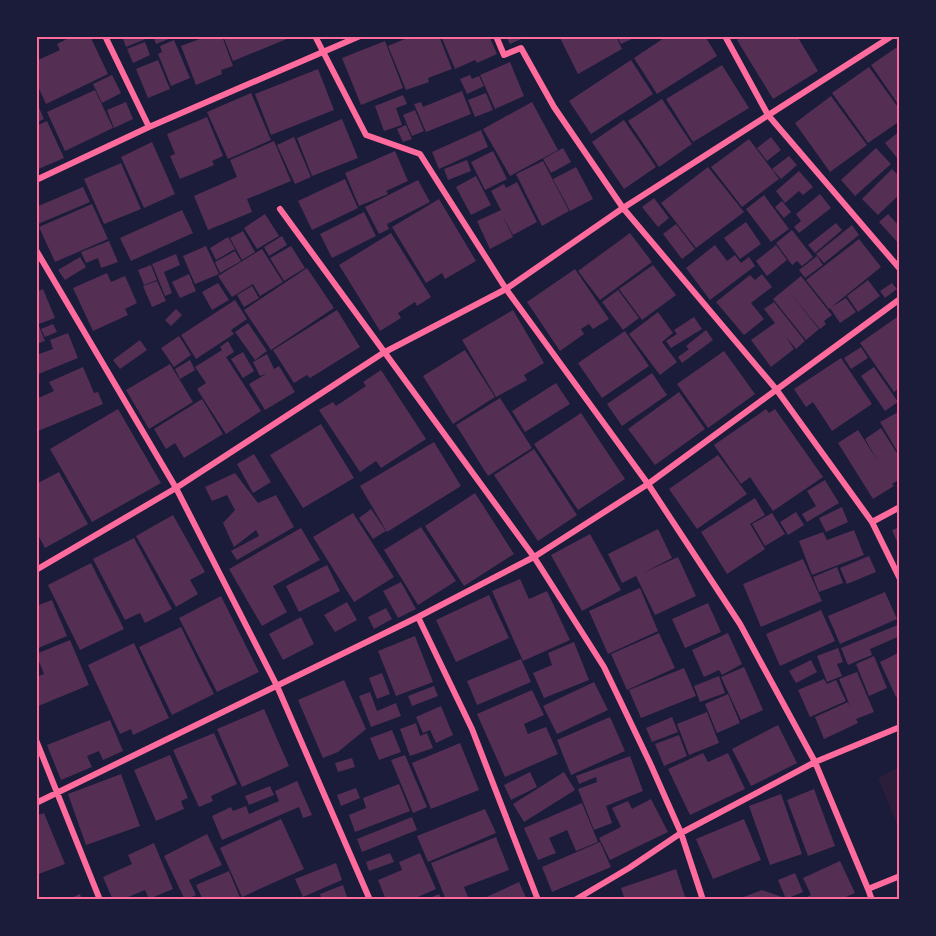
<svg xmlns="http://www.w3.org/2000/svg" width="936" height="936" font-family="'Sofia Sans Condensed',sans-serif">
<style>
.green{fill:#2a1e3b}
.building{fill:#542f53}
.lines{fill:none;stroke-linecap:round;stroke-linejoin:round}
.minor{stroke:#ff6b9d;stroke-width:6}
.neatline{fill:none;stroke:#ff6b9d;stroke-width:2}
</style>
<rect width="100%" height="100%" fill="#1b1b3a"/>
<path class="green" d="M900 767V831L878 778Z"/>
<path class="building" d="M73 36H90L108 74 46 104 36 82V61L60 50 57 44Z
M122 36H153L126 47Z
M153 36H176L156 44Z
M208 36H222L233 66 221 70 222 74 196 85 181 46Z
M223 36H294L233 61Z
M412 36H439L452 69 428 78 429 82 406 90 388 46Z
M441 36H489L497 54 477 63 475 60 455 69Z
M506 36H528L510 44Z
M559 36H616L622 49 578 74Z
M617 36H638L621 44Z
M667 36H705L717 56 657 94 634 58Z
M744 36H797L818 71 773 99 737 40Z
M174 40 190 78 171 86 158 54 162 52 160 46Z
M385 41 403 88 361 105 342 58Z
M145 42 150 55 133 63 127 49Z
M900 45V107L871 65Z
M158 60 170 89 148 98 136 69Z
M631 60 653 94 591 134 569 101Z
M510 62 524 96 495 109 480 75Z
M722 65 749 108 693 142 666 99Z
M869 67 900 110V121L868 143 832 93Z
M318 69 334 110 271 135 255 94Z
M112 75 121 93 102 103 93 84Z
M470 75 472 79 479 76 484 86 467 94 460 79Z
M95 90 113 128 65 151 47 112Z
M462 91 471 114 426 132 414 104 421 102 423 107Z
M251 93 271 140 228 159 207 112Z
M486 93 493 110 475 117 468 100Z
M403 95 407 104 396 108 402 125 384 131 375 106Z
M831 96 867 145 830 172 795 123Z
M662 99 692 144 659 167 628 121Z
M36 101 44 119 36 123Z
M126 102 133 119 114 128 107 110Z
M532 102 558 150 510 176 483 129Z
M415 110 424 131 412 136 403 115Z
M207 117 223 156 212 161 214 165 180 179 170 156 175 154 167 134Z
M342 119 358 158 312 176 297 138Z
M624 120 656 167 624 189 592 142Z
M47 121 64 158 36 170V126Z
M406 125 412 139 403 142 397 129Z
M481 130 488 147 439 169 432 152Z
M900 131V157L898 159 885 143Z
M294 137 311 177 295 184 277 145Z
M771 137 781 150 767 161 757 148Z
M749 139 779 179 742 207 711 167Z
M274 141 291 181 247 199 252 212 208 230 194 196 237 177 230 160Z
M152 142 175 194 144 208 121 157Z
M563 148 571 162 551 173 543 159Z
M876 148 891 164 855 196 841 180Z
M395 151 408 181 386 191 388 194 359 206 345 173Z
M493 151 507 179 485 190 471 162Z
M789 156 797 165 781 179 772 169Z
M467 160 471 171 448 180 444 169Z
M543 161 569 211 542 226 516 174Z
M121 163 141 209 104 224 84 179Z
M576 167 593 199 570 211 553 179Z
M708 167 744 212 696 248 661 203Z
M892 169 900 177V194L878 215 862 199Z
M799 171 813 187 803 195 799 191 785 203 776 191Z
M476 176 491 205 471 215 456 187Z
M345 179 358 208 312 230 298 201Z
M418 180 430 202 387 224 389 229 379 234 365 207Z
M517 182 537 222 513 235 502 215 513 237 490 249 477 221 501 210 491 191 504 184 506 188Z
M83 187 90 202 38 224 36 218V207Z
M820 194 831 208 799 233 794 227 801 221 796 214Z
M764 195 789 229 771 242 746 209Z
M654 198 669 218 658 227 642 207Z
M439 199 476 261 445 279 442 273 426 283 392 227Z
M782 201 791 212 784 218 775 207Z
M92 204 108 239 55 262 39 227Z
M182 210 193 233 131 261 120 238Z
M364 212 376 236 332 258 320 234Z
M265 214 279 236 257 249 244 228Z
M888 214 900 227V245L879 222Z
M746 222 761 244 740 259 724 238Z
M836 223 842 230 815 253 808 245Z
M676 224 695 249 682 259 663 234Z
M852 225 859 235 824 263 816 254Z
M792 230 813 257 802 266 797 261 792 265 776 243Z
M243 231 255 252 242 260 230 238Z
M391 233 431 297 417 306 415 302 398 313 401 318 380 331 339 265Z
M630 233 652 262 600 300 578 271Z
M282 236 287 245 269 256 264 247Z
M228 237 235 249 216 260 210 248Z
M859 239 881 267 829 309 806 280Z
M109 241 118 262 101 268 98 258 86 263 81 252Z
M715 245 727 261 735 255 741 263 749 257 755 266 710 300 686 268Z
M776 245 787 260 767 276 756 261Z
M206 246 219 274 195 284 183 256Z
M291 246 305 268 284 281 270 258Z
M262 249 283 282 260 296 253 284 232 297 218 276Z
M235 251 241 261 220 273 215 262Z
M176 254 180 265 164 272 172 293 165 296 152 264Z
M817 256 823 265 805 278 799 270Z
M80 257 86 267 65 280 58 270Z
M151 265 157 280 144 285 138 270Z
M653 265 676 295 642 320 619 289Z
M307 268 334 308 271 350 244 310Z
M575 269 609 319 593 329 589 324 581 329 584 334 560 351 527 302Z
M107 273 111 282 125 276 137 303 125 309 128 315 93 331 73 288Z
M189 274 196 291 180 298 172 282Z
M762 274 772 287 751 303 764 319 744 335 716 302 750 275 755 280Z
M801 276 832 315 824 321 826 324 820 329 790 293 819 329 806 340 773 299Z
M868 280 880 296 858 312 847 296Z
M157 281 166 301 152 307 143 286Z
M218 283 229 300 212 310 202 292Z
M892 283 897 289 885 298 880 291Z
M252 286 259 298 244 307 237 295Z
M43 289 55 318 36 325V292Z
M618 290 639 318 623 330 602 302Z
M846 298 856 312 840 323 830 308Z
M235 300 247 319 231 330 234 334 196 359 181 335Z
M774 302 805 341 796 349 786 337 794 349 771 367 751 340 775 323 764 309Z
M176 309 182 315 171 326 165 320Z
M337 310 360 347 310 378 307 375 294 383 273 350Z
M513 310 544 363 524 375 527 380 496 397 462 340Z
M658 312 673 333 662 342 677 362 660 375 629 334Z
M900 315V387L894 392 860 343Z
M694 317 702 329 671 348 666 341 677 334 674 330Z
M248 323 267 351 255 360 235 332Z
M53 324 57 332 45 337 41 329Z
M39 326 45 341 36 344V328Z
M706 330 713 340 682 363 678 357 689 349 686 346Z
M625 331 649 366 602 398 578 363Z
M68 333 78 358 36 375V355L53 349 50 340Z
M179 336 191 355 174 367 161 348Z
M140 340 147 350 120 369 113 360Z
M228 341 234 352 226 357 261 411 226 434 197 389 206 383 195 367 222 350 220 347Z
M861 347 868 358 851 369 844 358Z
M465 350 495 397 453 424 423 376Z
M724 351 755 394 708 428 677 384Z
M243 352 254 371 243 378 231 359Z
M267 354 274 369 279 366 295 392 265 410 249 384 266 374 260 376 253 362Z
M841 358 872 404 832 431 813 402 806 407 794 389Z
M190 360 195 370 180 379 175 369Z
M170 364 193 402 149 429 126 390Z
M83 367 94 393 98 392 103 404 38 431 36 426V399L54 391 49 382Z
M874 367 898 402 885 411 861 376Z
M381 370 426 439 381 468 376 461 360 472 319 410 333 402 336 406 366 386 363 382Z
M652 373 667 395 622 426 607 404Z
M556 383 570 404 525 432 512 411Z
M679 392 705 429 655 465 628 429Z
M500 398 532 448 488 476 456 425Z
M202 399 223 434 184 458 175 443 166 449 154 429Z
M118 409 161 483 92 522 50 449Z
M766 409 769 413 775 409 823 477 773 511 750 477 741 484 714 445Z
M900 411V456L880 422Z
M581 413 625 479 578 510 534 444Z
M321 424 354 478 303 508 270 455Z
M881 428 900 458V479L892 484 894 486 873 499 838 443 858 430 879 463 865 439Z
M434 442 461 486 387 532 360 486Z
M534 449 577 515 538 541 494 475Z
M254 454 271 482 253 493 237 464Z
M718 455 747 494 697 529 669 489Z
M59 472 88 524 45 548 36 531V484Z
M235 473 258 503 276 495 294 527 237 560 231 551 259 536 256 530 234 547 223 523 235 510 227 495 212 501 205 487Z
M825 480 839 503 807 522 802 514 816 506 807 491Z
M475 493 514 554 464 586 425 526Z
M755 498 765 515 750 524 765 549 727 574 701 532Z
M842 507 848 522 826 532 819 518Z
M371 509 386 531 373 539 359 518Z
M796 512 804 525 788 535 780 522Z
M353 513 394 577 354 602 313 537Z
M772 513 785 534 765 546 752 524Z
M173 515 205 572 190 580 198 594 176 607 136 536Z
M421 527 456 581 418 605 384 550Z
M900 527V548L892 530Z
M301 528 320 560 273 586 287 612 262 626 229 569Z
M658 529 672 558 643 573 678 557 696 596 655 615 636 576 622 583 608 554Z
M854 530 864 555 812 575 799 541 823 532 827 540Z
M590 534 621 590 582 611 551 555Z
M134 538 172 609 145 623 140 613 125 620 93 559Z
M869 556 876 572 847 584 840 568Z
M803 559 822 601 761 627 743 584Z
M91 563 124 629 80 650 48 585Z
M327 565 340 591 299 612 286 586Z
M837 567 843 583 819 592 813 577Z
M520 579 529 599 547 591 570 640 523 661 492 591Z
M401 582 416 609 398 618 383 591Z
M640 588 658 631 608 654 589 611Z
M885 592 897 619 840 644 828 616Z
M489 595 509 638 456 662 436 620Z
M221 596 259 672 217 692 179 618Z
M52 600 67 636 36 649V606Z
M347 602 357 620 335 632 324 615Z
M708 603 721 632 685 648 672 619Z
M386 608 392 619 374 629 368 617Z
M821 610 835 641 780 666 766 634Z
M301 617 314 644 283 660 269 634Z
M900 624V636L870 649 872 655 848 665 841 648Z
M181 627 214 694 172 715 139 647Z
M659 633 675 668 627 690 611 654Z
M728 633 742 664 722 675 719 670 704 677 692 650Z
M415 636 433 682 396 696 378 651Z
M70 640 89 685 36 707V677L44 674 36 654Z
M574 642 589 680 544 698 533 673 552 665 548 653Z
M134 643 169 718 133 735 131 729 120 734 88 665Z
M838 648 843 662 837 664 842 676 827 682 817 656Z
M900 652V695L896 697 880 662Z
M874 656 887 688 869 696 856 664Z
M521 659 531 682 477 705 467 681Z
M811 660 817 672 796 683 789 671Z
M744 667 763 710 741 720 721 677Z
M684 668 696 696 641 718 629 690Z
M857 672 874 712 856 719 858 723 824 739 815 717 848 702 851 708 839 679Z
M382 673 390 694 377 699 369 678Z
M719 676 725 693 700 702 694 686Z
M824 679 827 684 836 680 846 701 810 717 798 690Z
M344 680 366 729 338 752 323 758 298 700Z
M594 682 608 710 557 734 543 706Z
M434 686 438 696 412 706 408 696Z
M532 690 544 715 524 724 528 734 546 727 558 754 505 777 477 714Z
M370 692 377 711 396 703 401 716 371 727 359 696Z
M728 694 740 723 717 733 705 704Z
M441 706 453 735 436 743 430 730 423 733 416 717Z
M264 709 289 766 242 787 217 729Z
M707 712 719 743 689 755 677 724Z
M610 717 625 751 571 775 557 740Z
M672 717 678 732 652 742 646 728Z
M110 720 123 751 103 760 99 751 87 756 92 767 61 780 47 745Z
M416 723 420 736 427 733 433 748 410 756 400 729Z
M778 725 797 763 751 786 732 749Z
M392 730 401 752 379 760 370 738Z
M214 733 237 784 211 796 213 801 199 807 173 750Z
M679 735 687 756 664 766 655 744Z
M460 743 479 790 431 809 412 763Z
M703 753 708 762 728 753 745 789 690 815 668 769Z
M170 755 188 798 181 801 184 809 156 821 134 770Z
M405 755 427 807 413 813 391 760Z
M630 756 643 791 606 806 612 823 594 830 578 789 597 782 596 777 579 784 576 776Z
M352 758 355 767 338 772 335 763Z
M530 772 537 787 511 800 504 785Z
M564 772 575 790 524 822 513 804Z
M121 774 140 826 86 845 68 794Z
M297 781 312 815 303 818 299 807 222 840 212 816 231 807 233 811 246 806 249 814 279 801 275 791Z
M399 784 410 811 355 832 349 815 366 808 363 798Z
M270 786 274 795 249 805 245 796Z
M356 788 360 798 341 806 337 795Z
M814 789 835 846 808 856 787 800Z
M781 794 802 854 770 865 749 806Z
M651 799 668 832 610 860 599 838 621 827 612 808 628 801 632 809Z
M582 803 598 842 576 851 567 830 549 838 556 853 538 860 524 828Z
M485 809 496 833 428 862 417 836Z
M44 813 65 864 36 875V816Z
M412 817 417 830 362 852 357 839Z
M281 819 304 869 242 897 220 848Z
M744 819 761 860 713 879 696 839Z
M207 834 222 865 189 880 196 895 185 900 164 856Z
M496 837 509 870 464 887 469 900H446L431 863Z
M600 842 611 867 552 892 542 867Z
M154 843 173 889 149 899 145 890 121 900H113L103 877 132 864 128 855Z
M390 853 394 862 369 871 366 862Z
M420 853 436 889 411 900H386L378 880 402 870 399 862Z
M840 861 855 893 839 900H800L811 895 803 878Z
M336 863 342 880 303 897 295 879Z
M676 869 686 900H625L621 888Z
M229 871 241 900H203L196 885Z
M795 873 803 892 786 899 778 880Z
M519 882 527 900H480Z
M343 885 347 897 339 900H322L320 894Z
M762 890 782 897 783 900H736Z
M80 894 82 900H67Z
M439 894 442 900H425Z"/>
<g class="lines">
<path class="minor" d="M105 36 149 127
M315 36 366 135 420 154 506 289 648 484 740 624 815 762 868 889
M496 36 504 55 521 48 554 107 623 208 776 389 872 522 900 579
M725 36 768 115 900 269
M36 180 149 127 360 36
M280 209 534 557 604 667 650 763 681 833 703 900
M36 250 176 488 277 686 370 900
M872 522 900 507
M36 570 176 488 383 353 506 289 623 208 892 36
M418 617 472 729 538 900
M36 740 100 900
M36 803 418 617 534 557 648 484 900 299
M575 900 629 868 681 833 815 762 900 727
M872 900 868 889 900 876"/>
</g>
<rect width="936" height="936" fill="none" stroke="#1b1b3a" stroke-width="75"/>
<rect x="38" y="38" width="860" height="860" class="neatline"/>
</svg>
